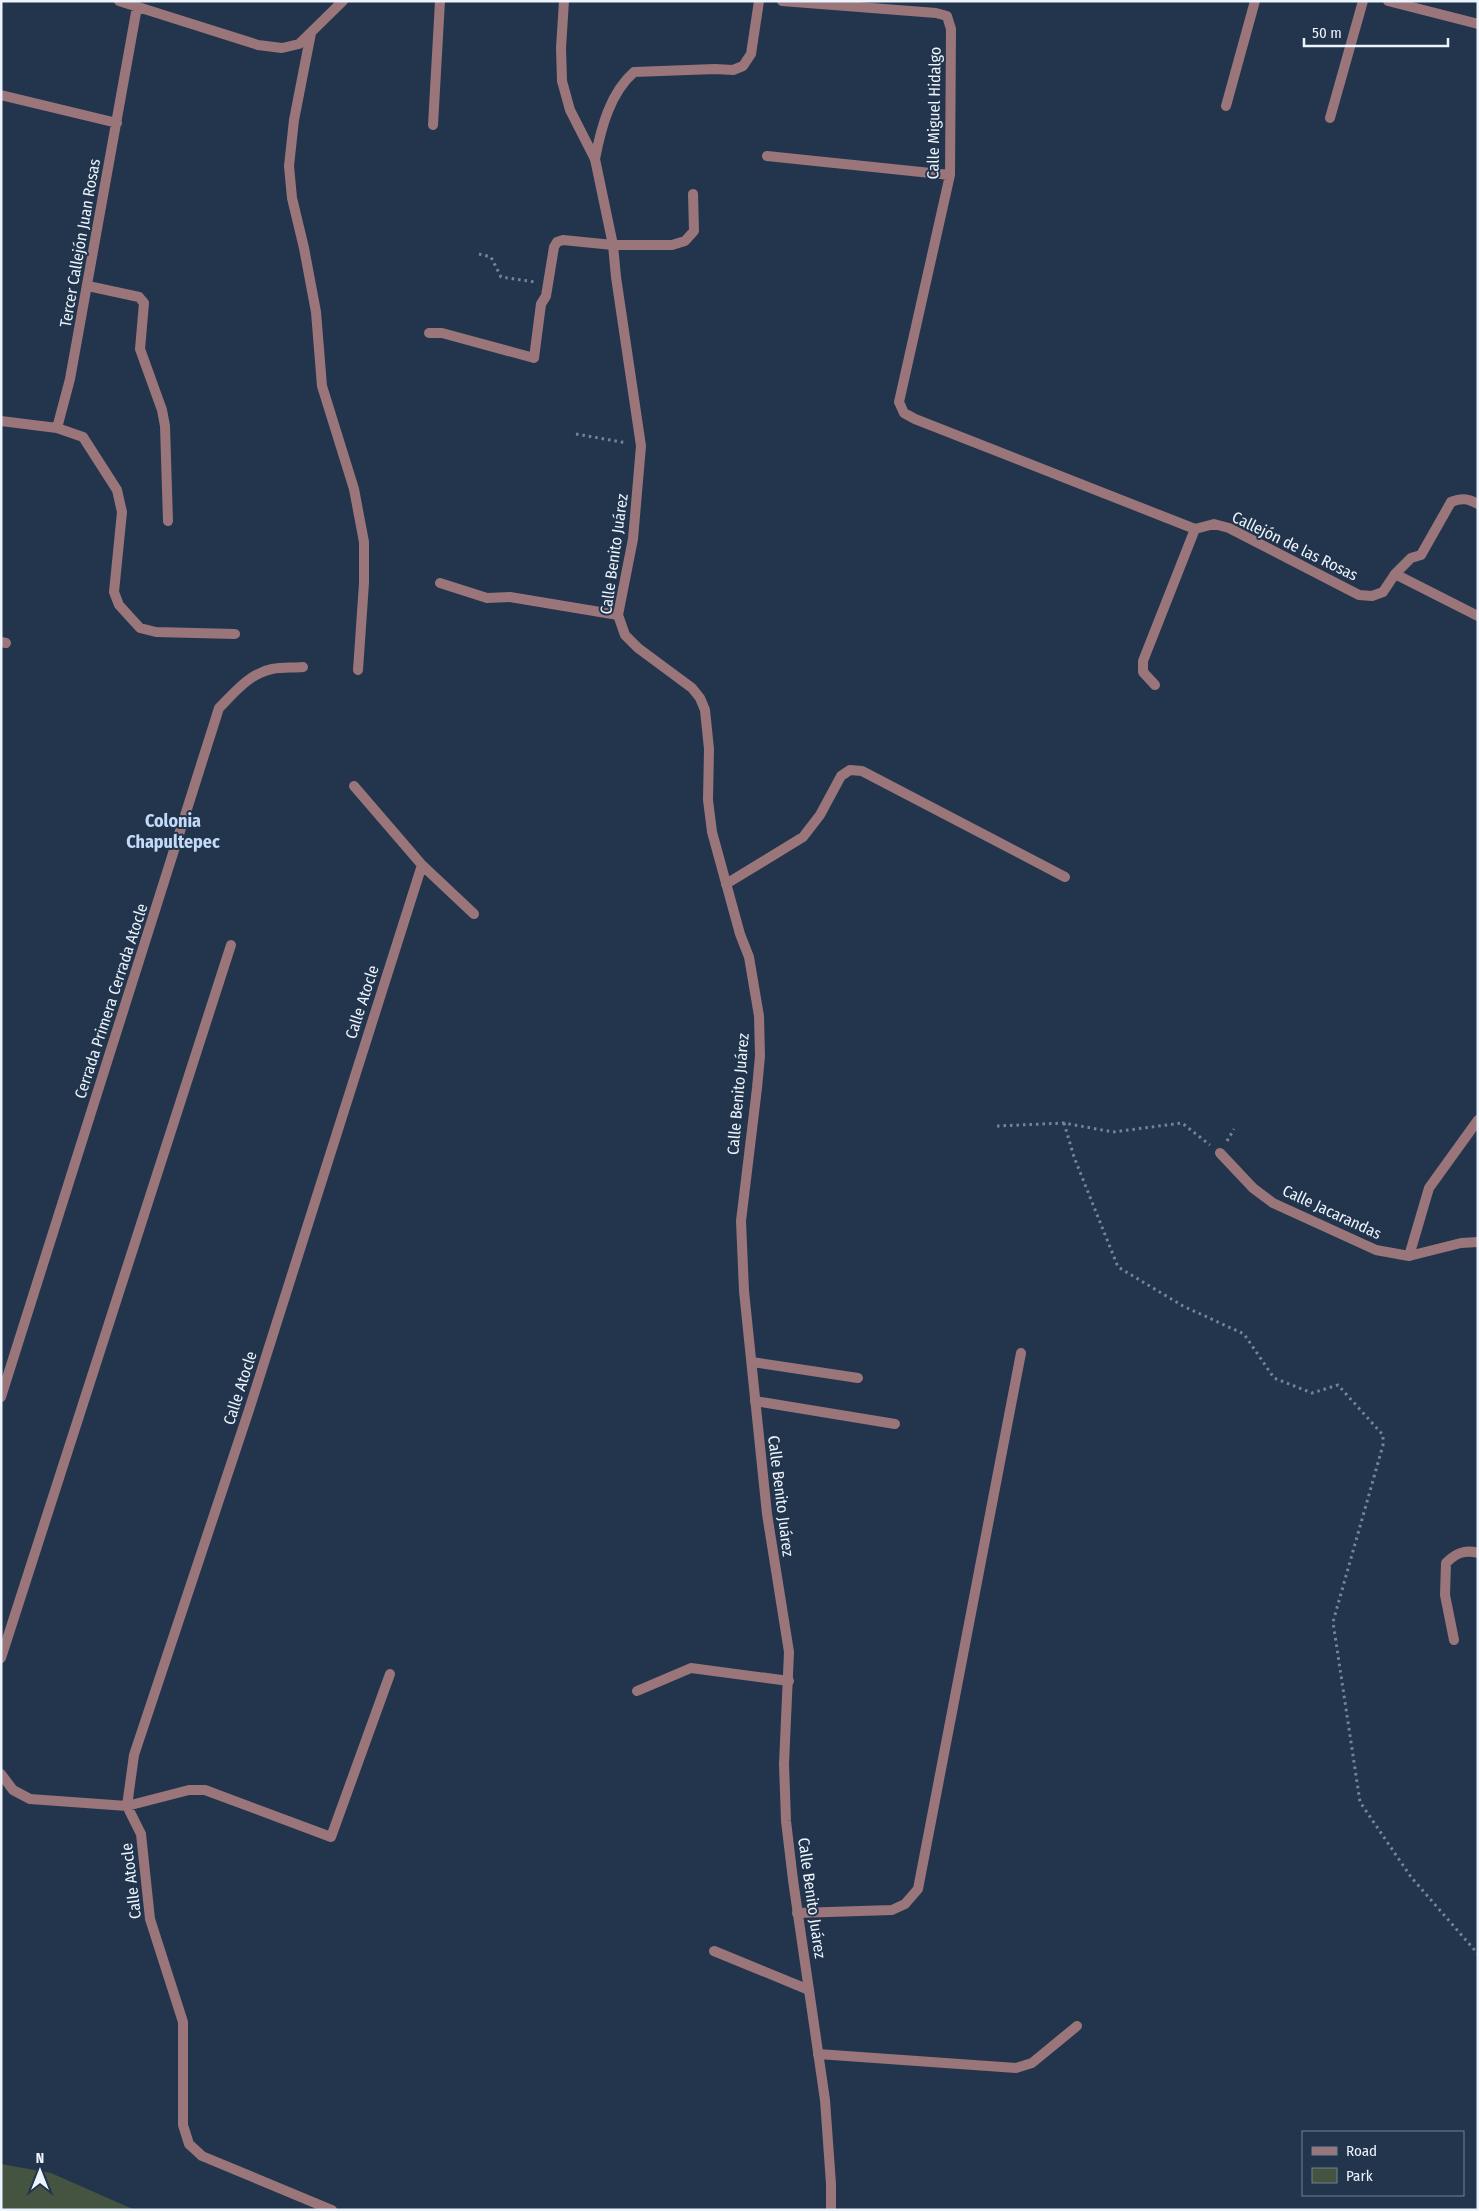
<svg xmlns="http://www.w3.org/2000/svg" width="1479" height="2211" font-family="'Fira Sans Condensed',sans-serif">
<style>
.green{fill:#455440}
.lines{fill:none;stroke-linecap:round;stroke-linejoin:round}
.path{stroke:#768596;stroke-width:3;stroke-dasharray:2.5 4;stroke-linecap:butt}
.minor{stroke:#9a757a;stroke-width:10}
.tertiary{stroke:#9a757a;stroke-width:10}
.labels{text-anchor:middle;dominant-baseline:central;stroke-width:4;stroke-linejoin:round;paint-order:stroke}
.street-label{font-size:16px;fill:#ecf4fd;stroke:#22354c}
.neighbourhood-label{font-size:18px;font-weight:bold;fill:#c3daf8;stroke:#22354c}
</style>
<rect width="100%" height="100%" fill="#22354c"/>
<path class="green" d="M1 2164 51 2173 135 2210H1Z"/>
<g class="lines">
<path class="path" d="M479 254 491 257 501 277 535 282
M576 434 627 443
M1064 1123 1074 1157 1118 1267 1183 1306 1244 1334 1274 1378 1312 1393 1338 1385 1383 1435V1445L1333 1622 1360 1802 1411 1877 1478 1954
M997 1126 1064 1123 1113 1132 1182 1123 1210 1145
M1227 1141 1234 1129"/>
<path class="minor" d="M119 1 258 45 282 48 299 44 343 1
M782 1 936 13 947 16 951 29 950 175 899 402 904 413 915 419 1195 529 1214 524 1229 528 1359 595 1372 596 1383 592 1395 574 1411 558 1421 555 1451 502C1461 498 1467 498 1478 504
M1388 1 1478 24
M311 33 294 120 289 166 292 198 304 248 316 312 322 386 354 489 364 542V583L358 670
M1 95 117 123
M1226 106 1255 1
M1330 118 1363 1
M433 125 440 1
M767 156 950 175
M595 159C601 128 610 93 634 72L715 69 733 70 743 66 751 54 759 1
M88 286 139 297 144 303 140 349 162 410 165 426 168 521
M429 333H442L534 358 541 304 546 296 554 247 557 242 563 240 613 245H672L685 241 694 231 693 194
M1 421 57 428 70 379 137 7
M57 428 83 437 117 490 122 512 114 592 119 605 140 628 156 632 235 634
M1395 574 1478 616
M440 583 487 598 510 597 618 615
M1 642 6 643
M1155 685 1143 672V661L1195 529
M422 865 474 914
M726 884 803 837 820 815 841 776 850 770 862 771 1065 877
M1220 1153 1253 1188 1273 1203 1376 1250 1409 1256 1461 1243 1478 1242
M1409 1256 1429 1188 1478 1120
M752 1362 858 1378
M1 1397 219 708C234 693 250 673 272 669 282 667 293 668 303 667
M755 1401 895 1424
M1454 1640 1445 1595 1446 1563C1455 1554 1464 1549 1478 1553
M1 1658 231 945
M637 1691 691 1668 789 1681
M1 1774 13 1790 30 1799 127 1806 189 1790H205L331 1837 390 1674
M797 1913 892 1910 905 1904 918 1889 1021 1353
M714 1951 809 1990
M818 2054 1016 2068 1032 2063 1077 2026
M332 2210 202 2156 189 2144 183 2125V2022L150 1919 141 1834 127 1806 134 1755 249 1410 422 865 354 786"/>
<path class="tertiary" d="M564 1 561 48 562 81 570 110 595 159 613 245 616 277 641 446 633 539 618 615 625 635 638 648 692 688 700 698 705 710 709 749 708 800 712 832 740 934 749 957 759 1016 760 1056 757 1088 741 1221 744 1291 767 1514 789 1652 784 1764 786 1821 793 1880 825 2100 831 2184V2210"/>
</g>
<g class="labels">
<g class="street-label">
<text transform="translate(934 113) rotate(-89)">Calle Miguel Hidalgo</text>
<text transform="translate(80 243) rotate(-80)">Tercer Callejón Juan Rosas</text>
<text transform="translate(1295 546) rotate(26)">Callejón de las Rosas</text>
<text transform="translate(614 554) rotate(-82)">Calle Benito Juárez</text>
<text transform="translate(111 1001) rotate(-72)">Cerrada Primera Cerrada Atocle</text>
<text transform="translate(362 1002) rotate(-72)">Calle Atocle</text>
<text transform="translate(738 1094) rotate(-85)">Calle Benito Juárez</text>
<text transform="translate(1332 1212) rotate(25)">Calle Jacarandas</text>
<text transform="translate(240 1388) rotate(-72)">Calle Atocle</text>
<text transform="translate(781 1496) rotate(83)">Calle Benito Juárez</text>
<text transform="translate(131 1881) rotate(-97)">Calle Atocle</text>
<text transform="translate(812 1898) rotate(82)">Calle Benito Juárez</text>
</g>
<g class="neighbourhood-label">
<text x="173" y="821">Colonia<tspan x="173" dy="21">Chapultepec</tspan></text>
</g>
</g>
<rect width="1479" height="2211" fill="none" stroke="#ecf4fd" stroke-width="5"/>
<rect x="1302" y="2131" width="162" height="65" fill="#22354c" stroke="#738193"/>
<rect x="1312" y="2147" width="25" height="8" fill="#9a757a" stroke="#738193"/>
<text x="1346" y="2156" font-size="15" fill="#ecf4fd">Road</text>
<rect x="1312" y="2168" width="25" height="15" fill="#455440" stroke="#738193"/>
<text x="1346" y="2181" font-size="15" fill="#ecf4fd">Park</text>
<g transform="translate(40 2171)" stroke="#22354c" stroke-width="4" paint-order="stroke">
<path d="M0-4L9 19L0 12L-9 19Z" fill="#ecf4fd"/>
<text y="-8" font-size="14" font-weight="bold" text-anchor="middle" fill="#ecf4fd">N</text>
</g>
<path d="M1304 38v8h144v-8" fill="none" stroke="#ecf4fd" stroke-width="2.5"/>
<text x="1312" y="38" font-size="15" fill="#ecf4fd" stroke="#22354c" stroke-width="4" paint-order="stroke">50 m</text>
</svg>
